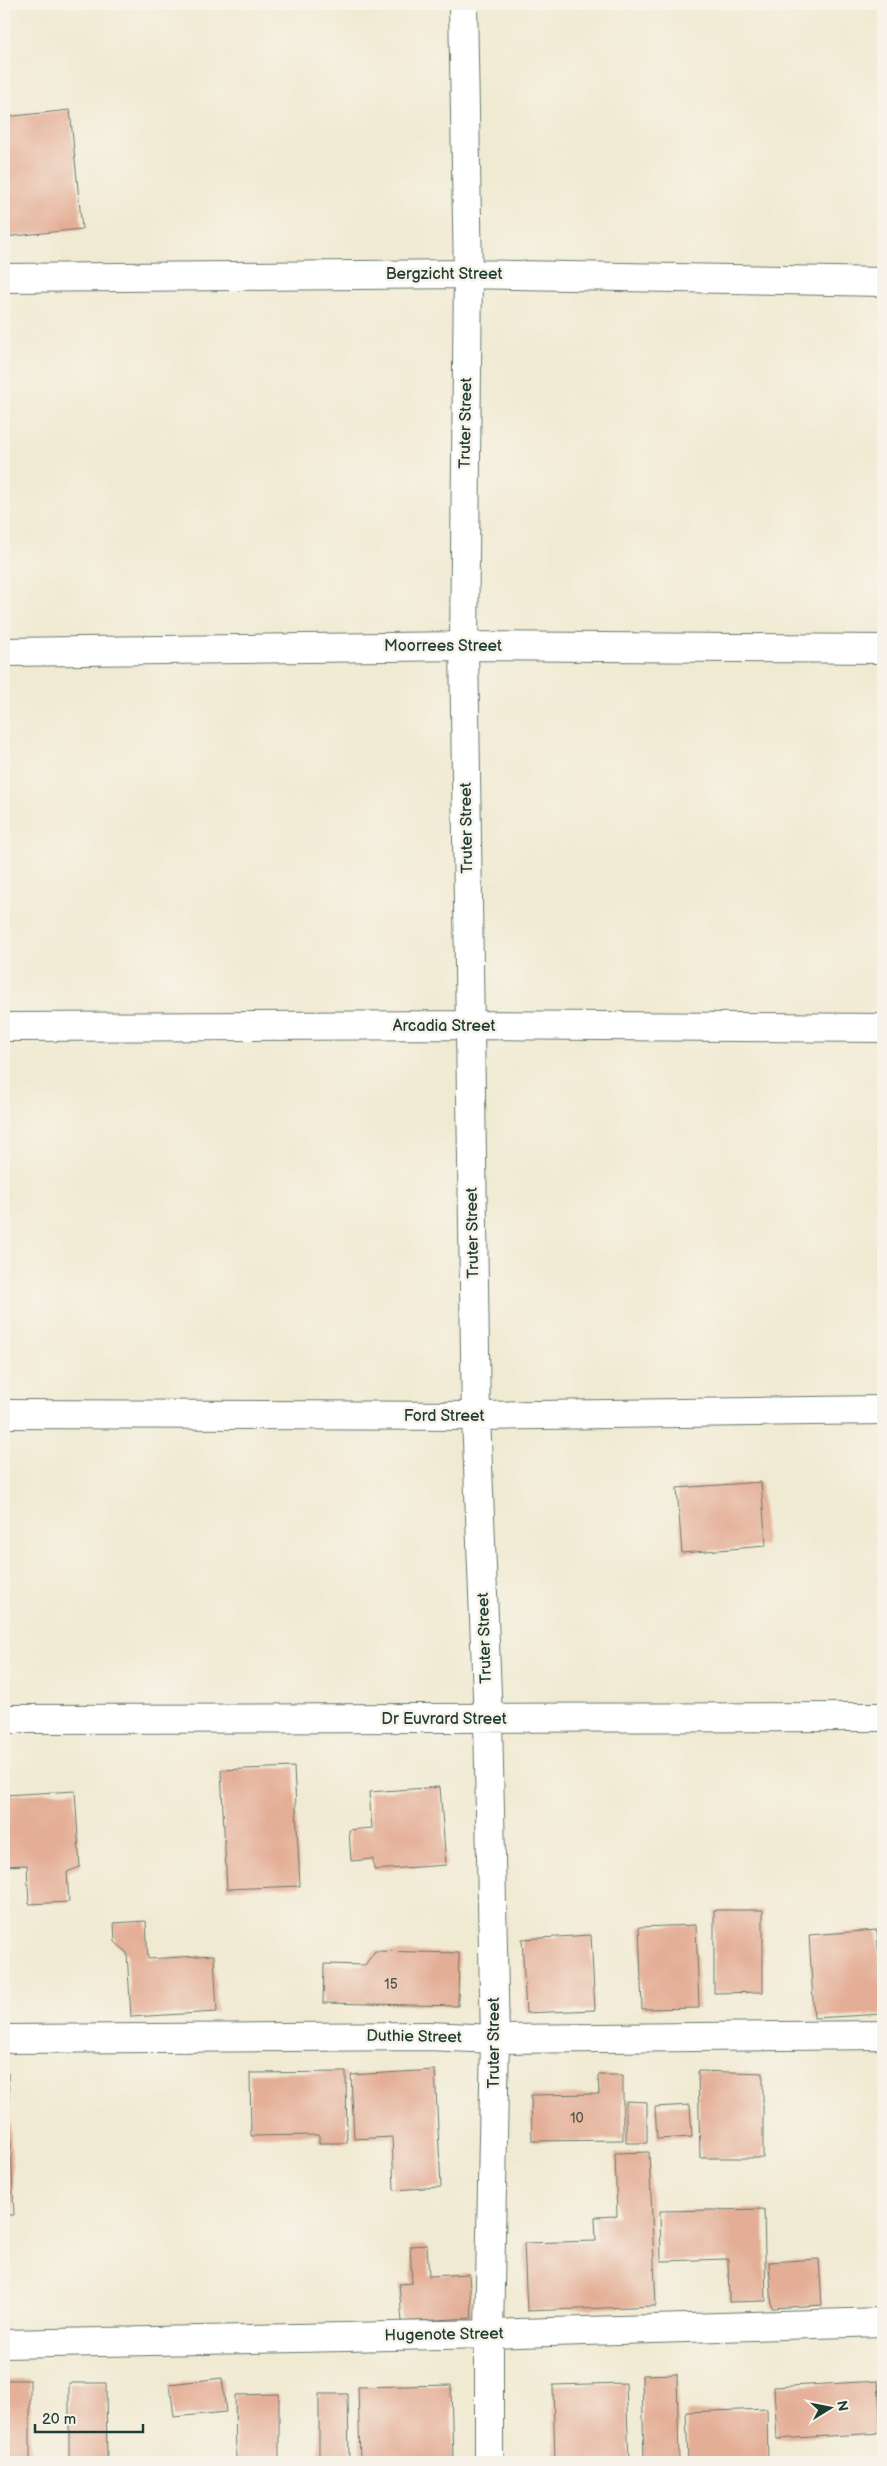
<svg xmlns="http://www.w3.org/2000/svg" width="887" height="2466" font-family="'Balsamiq Sans',sans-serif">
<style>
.building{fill:#e4ae96}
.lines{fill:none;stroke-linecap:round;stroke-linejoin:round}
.minor-casing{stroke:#687a6c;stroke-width:30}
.minor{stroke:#fff;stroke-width:28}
.labels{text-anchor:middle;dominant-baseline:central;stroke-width:5;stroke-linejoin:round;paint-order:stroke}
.number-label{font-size:14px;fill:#50594c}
.street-label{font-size:16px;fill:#1f3d34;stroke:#f7f3e8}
</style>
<rect width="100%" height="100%" fill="#f7f3e8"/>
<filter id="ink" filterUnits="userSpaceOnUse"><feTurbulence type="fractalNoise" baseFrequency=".02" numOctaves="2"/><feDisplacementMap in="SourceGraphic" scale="10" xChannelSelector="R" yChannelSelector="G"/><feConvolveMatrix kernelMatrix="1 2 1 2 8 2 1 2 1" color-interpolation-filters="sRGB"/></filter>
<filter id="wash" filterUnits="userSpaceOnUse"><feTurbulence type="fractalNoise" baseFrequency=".0096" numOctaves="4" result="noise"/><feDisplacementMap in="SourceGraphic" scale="20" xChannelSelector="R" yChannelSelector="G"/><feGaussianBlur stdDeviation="1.12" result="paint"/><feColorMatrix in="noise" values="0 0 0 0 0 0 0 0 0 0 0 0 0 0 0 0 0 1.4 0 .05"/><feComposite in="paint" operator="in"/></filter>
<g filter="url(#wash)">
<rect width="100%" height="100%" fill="#f1ead3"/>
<g id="blocks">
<path class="building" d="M70 110 82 229 4 237V117Z
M761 1482 766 1546 682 1553 677 1488Z
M294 1767 300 1886 227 1889 221 1770Z
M440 1787 446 1865 374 1870 373 1859 351 1861 349 1830 372 1828 369 1792Z
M75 1791 80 1867 67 1872 69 1902 29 1904 27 1865 4 1866V1795Z
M714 1910H763V1992L714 1993Z
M146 1921 148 1959 214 1955 217 2012 131 2017 127 1953 115 1942 114 1923Z
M696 1925 699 2008 642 2009 639 1927Z
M877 1930 883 2014 814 2018 809 1935Z
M591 1935 595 2010 526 2013 522 1939Z
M375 1951 459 1953 458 2006 323 2003 324 1964 365 1965Z
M435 2070 441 2187 394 2190 392 2137 354 2139 351 2075Z
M698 2071 763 2073V2158H700Z
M346 2072 347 2143H319V2135L251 2136 250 2073Z
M4 2073H8L14 2215H4Z
M598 2075H623V2140L532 2141 531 2095 599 2094Z
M626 2101 647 2102V2143H626Z
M690 2105 692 2137 657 2139 655 2107Z
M649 2152 656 2306 527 2311 524 2243 596 2241 595 2217 617 2216 615 2153Z
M764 2209 766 2301 729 2302 728 2259 661 2261 660 2211Z
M427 2245 429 2276 469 2274 472 2318 402 2322 399 2284 412 2283 410 2246Z
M819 2259 822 2305 772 2308 769 2262Z
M677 2374 679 2462H644L642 2375Z
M222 2378 226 2412 174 2417 170 2384Z
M4 2380H30V2462H4Z
M878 2381 881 2433 777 2439 774 2387Z
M69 2383H106L107 2462H69Z
M626 2383 629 2462H555L553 2385Z
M451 2385 453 2462H360L358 2387Z
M279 2394V2462H236L235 2395Z
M319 2394H348L349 2462H319Z
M767 2409 768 2462H688L686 2412Z"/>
</g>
</g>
<g filter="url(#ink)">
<use href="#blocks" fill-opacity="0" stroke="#687a6c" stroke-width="1"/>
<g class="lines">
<g class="minor-casing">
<path id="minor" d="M463 4 468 274 464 646 476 1416 488 1720 495 2039 489 2334V2462
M4 278 468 274 883 282
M4 652 464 646 883 649
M4 1027 470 1025 883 1028
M4 1414 476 1416 883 1410
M4 1719 883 1717
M4 2039 428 2036 495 2039 883 2035
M4 2344 489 2334 883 2322"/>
</g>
<use href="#minor" class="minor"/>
</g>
</g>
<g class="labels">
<g class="number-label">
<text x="391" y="1984">15</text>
<text x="577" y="2118">10</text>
</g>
<g class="street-label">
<text x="444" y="274">Bergzicht Street</text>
<text transform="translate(466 423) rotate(-89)">Truter Street</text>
<text x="443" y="646">Moorrees Street</text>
<text transform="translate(467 828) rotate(-91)">Truter Street</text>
<text x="444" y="1026">Arcadia Street</text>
<text transform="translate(473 1233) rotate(-91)">Truter Street</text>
<text x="444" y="1416">Ford Street</text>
<text transform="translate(485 1638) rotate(-92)">Truter Street</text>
<text x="444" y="1719">Dr Euvrard Street</text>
<text transform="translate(414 2037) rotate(1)">Duthie Street</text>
<text transform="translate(494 2043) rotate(-90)">Truter Street</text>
<text transform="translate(444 2335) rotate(-1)">Hugenote Street</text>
</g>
</g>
<rect width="887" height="2466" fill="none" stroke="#f7f3e8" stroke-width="20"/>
<g transform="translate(830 2408) rotate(80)" stroke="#f7f3e8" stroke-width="4" paint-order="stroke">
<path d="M0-4L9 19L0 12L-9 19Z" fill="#1f3d34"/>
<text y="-8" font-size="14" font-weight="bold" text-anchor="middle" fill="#1f3d34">N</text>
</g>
<path d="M35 2424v8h108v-8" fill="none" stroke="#1f3d34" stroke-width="2.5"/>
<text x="42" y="2424" font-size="15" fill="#1f3d34" stroke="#f7f3e8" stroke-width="4" paint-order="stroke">20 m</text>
</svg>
